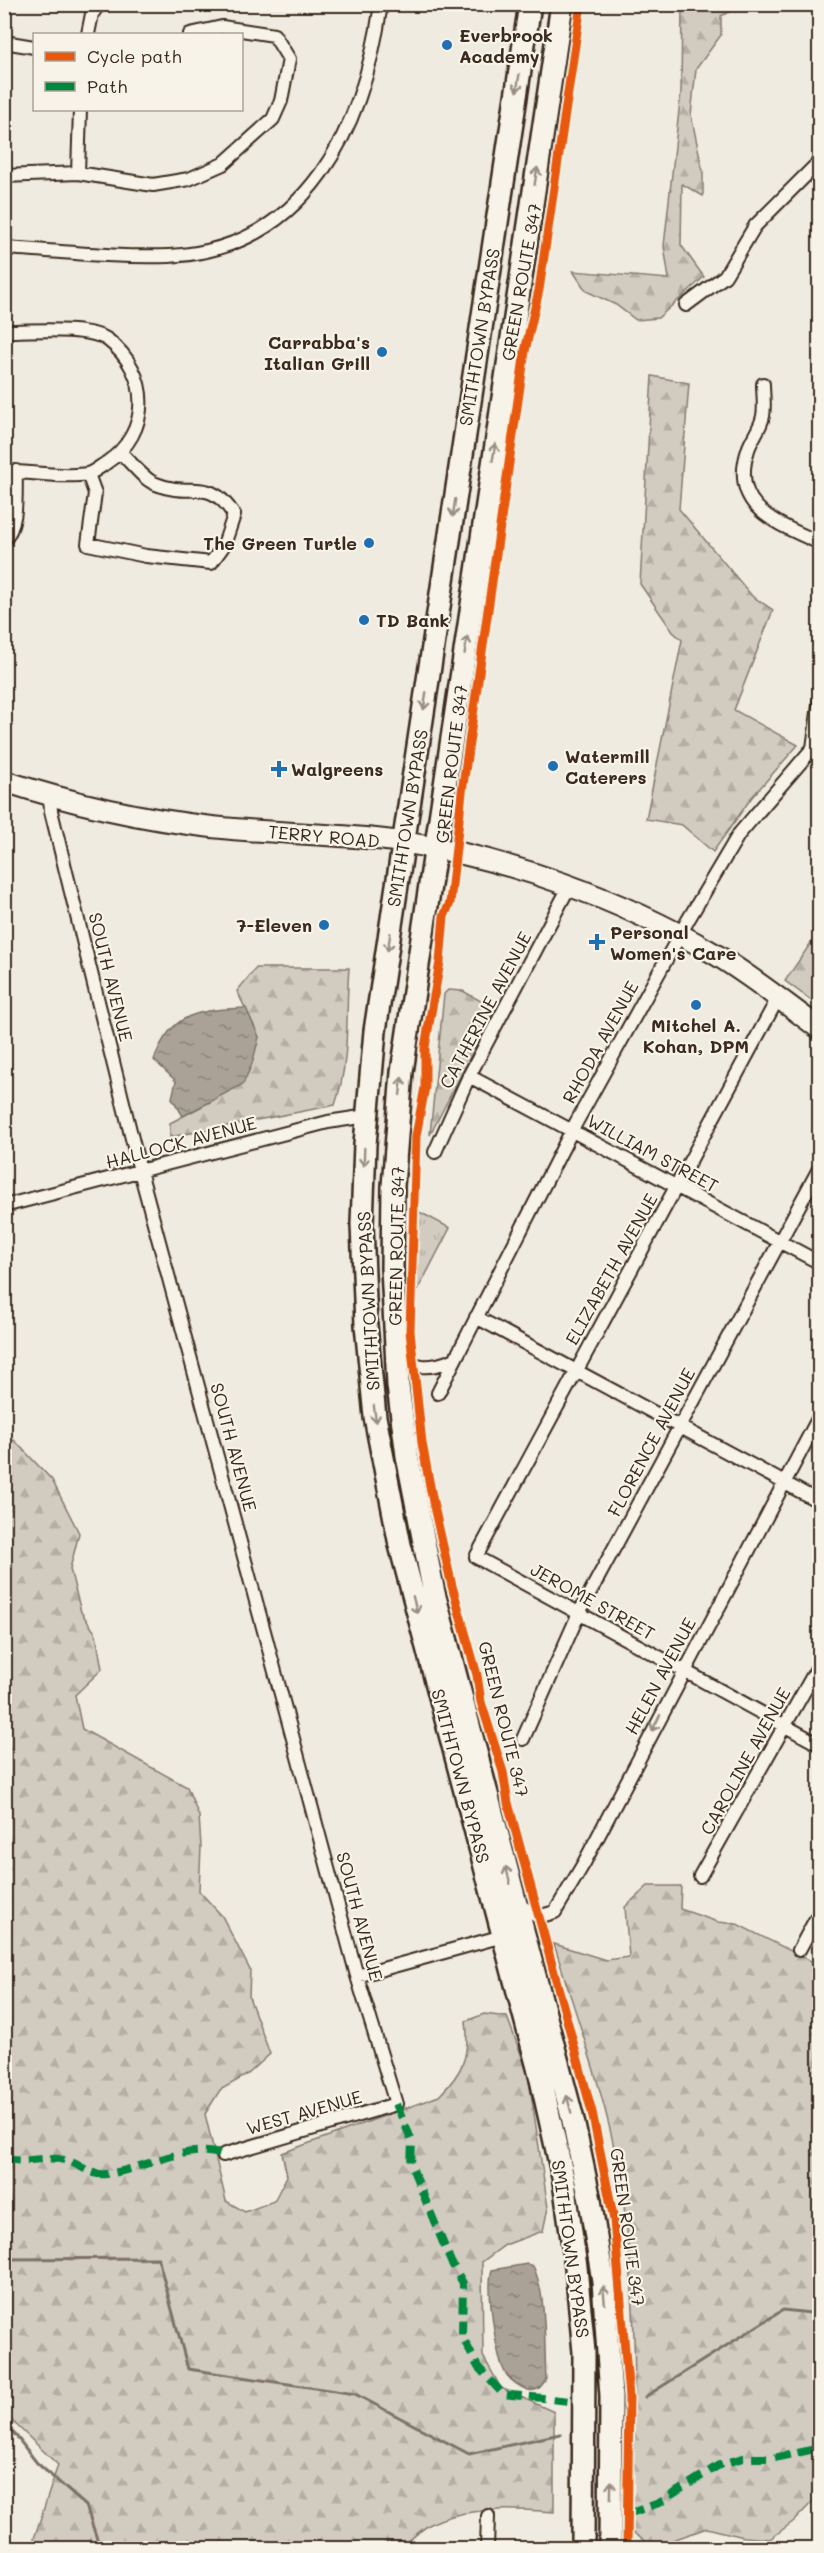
<svg xmlns="http://www.w3.org/2000/svg" width="824" height="2553" font-family="Mali,sans-serif">
<style>
.grass{fill:url(#grass-tufts);stroke:#867a6f;stroke-width:1.5}
.forest{fill:url(#forest-firs);stroke:#867a6f;stroke-width:1.5}
.water{fill:url(#water-ripples);stroke:#7e7266;stroke-width:1.5}
.lines{fill:none;stroke-linecap:round;stroke-linejoin:round}
.stream{stroke:#7e7266;stroke-width:3}
.minor-casing{stroke:#3b2a1e;stroke-width:16}
.primary-casing{stroke:#3b2a1e;stroke-width:24}
.trunk-casing{stroke:#3b2a1e;stroke-width:26}
.minor{stroke:#f7f3e8;stroke-width:12}
.primary{stroke:#f7f3e8;stroke-width:20}
.trunk{stroke:#f7f3e8;stroke-width:21}
.quiet{stroke:#00873e;stroke-width:8;stroke-dasharray:15 8;stroke-linecap:butt}
.cycleway-casing{stroke:#f7f3e8;stroke-width:13}
.cycleway{stroke:#e8590c;stroke-width:9}
.oneway{stroke:#998e83}
.poi-dot{fill:#1f6fb2;stroke:#f7f3e8;stroke-width:2}
.labels{text-anchor:middle;dominant-baseline:central;stroke-width:4.5;stroke-linejoin:round;paint-order:stroke}
.poi-label{font-size:18px;font-weight:bold;fill:#3b2a1e;stroke:#f7f3e8;text-anchor:start}
.street-label{font-size:18px;fill:#3b2a1e;stroke:#f7f3e8}
</style>
<defs>
<pattern id="grass-tufts" width="24" height="20" patternUnits="userSpaceOnUse" patternTransform="scale(1.5)"><rect width="24" height="20" fill="#d1cbc0"/><path d="M3 7l-1-3M5 7V3M7 7l1-3M15 17l-1-3M17 17v-4M19 17l1-3" fill="none" stroke="#b4aea5"/></pattern>
<pattern id="forest-firs" width="22" height="20" patternUnits="userSpaceOnUse" patternTransform="scale(1.5)"><rect width="22" height="20" fill="#d1cbc0"/><path d="M5 1l3.5 6h-7zM16 11l3.5 6h-7z" fill="#b4aea5"/></pattern>
<pattern id="water-ripples" width="26" height="14" patternUnits="userSpaceOnUse" patternTransform="scale(1.5)"><rect width="26" height="14" fill="#aaa296"/><path d="M2 4q2-2 4 0t4 0M15 11q2-2 4 0t4 0" fill="none" stroke="#8c847a"/></pattern>
</defs>
<rect width="100%" height="100%" fill="#efebe0"/>
<filter id="ink" filterUnits="userSpaceOnUse"><feTurbulence type="fractalNoise" baseFrequency=".0167" numOctaves="2"/><feDisplacementMap in="SourceGraphic" scale="12" xChannelSelector="R" yChannelSelector="G"/><feConvolveMatrix kernelMatrix="1 2 1 2 8 2 1 2 1" color-interpolation-filters="sRGB"/></filter>
<g filter="url(#ink)">
<path class="grass" d="M410 1207 450 1228 409 1307 406 1294Z"/>
<path class="forest" d="M682 5 741 6 721 16V35L696 69 691 115 703 172V196L682 184 681 245 704 277 658 318 636 320 616 305 586 291 573 271 669 279 664 246 681 92Z
M652 376 689 383 679 509 752 596 773 610 734 710 798 745 752 797 713 852 682 825 646 819 682 640 673 632 640 584Z
M819 931V1006L785 981Z
M256 968H349C345 1016 351 1059 335 1105L170 1137V1123L214 1100 259 1037 237 991Z
M448 990 463 991 495 1009 430 1135 444 994Z
M14 1440 52 1480 79 1533 70 1569 81 1612 96 1634 102 1669 75 1695 82 1729 187 1787 199 1816 201 1847 199 1891 222 1916 250 1970 249 1997 270 2054 247 2075 220 2090 205 2114 226 2201 245 2212 274 2201 287 2176 282 2153 439 2096C463 2072 470 2056 466 2021L484 2014 507 2017 528 2073 548 2208 543 2231 505 2245 482 2262 483 2356 501 2388 554 2412V2512C516 2509 464 2506 429 2525 419 2531 409 2541 400 2548H31L58 2465 5 2414 4 1446Z
M648 1886H681L680 1909 718 1922 737 1924 819 1965V2495L794 2521 770 2539 744 2537 707 2528 653 2547 631 2531C636 2411 639 2291 619 2172 605 2094 577 2019 554 1944L606 1960 629 1957 625 1907Z"/>
<path class="water" d="M246 1008 259 1037 252 1064 243 1084 183 1116 172 1098 176 1081 154 1060C171 1011 200 1010 246 1008Z
M527 2264 533 2266C547 2295 544 2346 546 2379 542 2386 538 2392 528 2390 520 2387 512 2382 506 2374 496 2359 486 2287 492 2270Z"/>
<g class="lines">
<path class="stream" d="M4 2259 158 2258 188 2369 355 2394 469 2454 560 2434
M4 2389 10 2428 37 2463 86 2506 100 2548
M645 2397 783 2310 820 2314"/>
<g class="minor-casing">
<path id="minor" d="M88 34 92 14 99 4
M4 42 34 47
M78 173 80 110
M4 176 78 173 153 185 189 179 223 164 273 119 281 101 289 59 274 35 222 27 190 34
M4 248C59 251 114 258 169 256 309 249 364 125 381 4
M686 305 725 276 755 226 820 161
M4 331C29 331 89 326 108 340 151 373 152 433 106 463 101 466 93 473 87 474 65 478 27 472 4 471
M763 384C763 394 765 406 763 416 761 428 751 439 748 450 729 508 777 523 820 543
M88 474 95 493 88 544 146 556 211 563 224 545 234 515C209 475 192 499 156 484 144 480 131 462 121 453
M4 540C19 524 15 493 16 471
M50 796 51 811 140 1171 357 1976 396 2104 223 2155
M778 998 476 1557 820 1745
M469 1076 820 1263
M435 1152 469 1076 569 887
M4 1206 328 1122 367 1116
M476 1317 820 1502
M396 1353C417 1370 429 1369 453 1360
M438 1393 572 1130 688 920 739 834 813 748 820 698
M523 1739 579 1613 820 1167
M700 1876 820 1663
M518 1904 538 1917 555 1912 584 1863 820 1415
M799 1950 820 1911
M357 1976 503 1936
M487 2548 488 2516"/>
</g>
<g class="primary-casing">
<path id="primary" d="M4 781C71 803 142 819 212 827 275 834 339 833 402 842 507 858 621 899 713 953 750 975 785 1003 820 1029"/>
</g>
<g class="trunk-casing">
<path id="trunk" d="M530 4 375 1031 365 1144 362 1224 366 1325 375 1417 400 1545 540 2075 564 2182 576 2267 584 2352 583 2548
M562 4 402 1072 393 1186 392 1268 398 1386 407 1456 434 1593 572 2116 590 2200 603 2281 611 2396 610 2548"/>
</g>
<use href="#minor" class="minor"/>
<use href="#primary" class="primary"/>
<use href="#trunk" class="trunk"/>
<path class="quiet" d="M396 2104 412 2141 411 2165 451 2262 463 2283 462 2336 478 2367 503 2394 570 2401
M4 2158C25 2165 47 2154 68 2161 81 2165 91 2176 106 2174 143 2170 186 2142 223 2155
M628 2514 659 2503 719 2465 743 2458H774L820 2448"/>
<g class="cycleway-casing">
<path id="cycleway" d="M581 4 539 290 525 351 462 792 450 903 444 916 440 962 425 1047V1087L416 1136 410 1331 422 1443 433 1502 452 1586 477 1675 481 1702 503 1772 508 1803 592 2112 614 2220 629 2397 627 2548"/>
</g>
<use href="#cycleway" class="cycleway"/>
</g>
<defs><path id="oneway-shaft" d="M-6 0H5M1.5-3L5.5 0L1.5 3" fill="none" stroke-width="1.6" stroke-linecap="round" stroke-linejoin="round" transform="scale(1.5)"/></defs>
<g class="oneway">
<use href="#oneway-shaft" transform="translate(518 83) rotate(99)"/>
<use href="#oneway-shaft" transform="translate(536 176) rotate(-81)"/>
<use href="#oneway-shaft" transform="translate(494 452) rotate(-81)"/>
<use href="#oneway-shaft" transform="translate(454 508) rotate(98)"/>
<use href="#oneway-shaft" transform="translate(466 645) rotate(-81)"/>
<use href="#oneway-shaft" transform="translate(425 701) rotate(98)"/>
<use href="#oneway-shaft" transform="translate(389 942) rotate(99)"/>
<use href="#oneway-shaft" transform="translate(401 1086) rotate(-84)"/>
<use href="#oneway-shaft" transform="translate(364 1157) rotate(92)"/>
<use href="#oneway-shaft" transform="translate(375 1414) rotate(82)"/>
<use href="#oneway-shaft" transform="translate(415 1605) rotate(76)"/>
<use href="#oneway-shaft" transform="translate(656 1723) rotate(117)"/>
<use href="#oneway-shaft" transform="translate(508 1875) rotate(-105)"/>
<use href="#oneway-shaft" transform="translate(569 2104) rotate(-105)"/>
<use href="#oneway-shaft" transform="translate(604 2295) rotate(-95)"/>
<use href="#oneway-shaft" transform="translate(611 2490) rotate(-89)"/>
</g>
</g>
<g class="poi-dot">
<circle cx="447" cy="45" r="6"/>
<circle cx="382" cy="352" r="6"/>
<circle cx="369" cy="543" r="6"/>
<circle cx="364" cy="620" r="6"/>
<circle cx="553" cy="766" r="6"/>
<path d="M276 760h6v6h6v6h-6v6h-6v-6h-6v-6h6z"/>
<circle cx="324" cy="925" r="6"/>
<path d="M594 933h6v6h6v6h-6v6h-6v-6h-6v-6h6z"/>
<circle cx="696" cy="1005" r="6"/>
</g>
<g class="labels">
<g class="poi-label">
<text x="459" y="35">Everbrook<tspan x="459" dy="21">Academy</tspan></text>
<text x="370" y="342" text-anchor="end">Carrabba's<tspan x="370" dy="21">Italian Grill</tspan></text>
<text x="357" y="543" text-anchor="end">The Green Turtle</text>
<text x="376" y="620">TD Bank</text>
<text x="565" y="756">Watermill<tspan x="565" dy="21">Caterers</tspan></text>
<text x="291" y="769">Walgreens</text>
<text x="312" y="925" text-anchor="end">7-Eleven</text>
<text x="610" y="932">Personal<tspan x="610" dy="21">Women's Care</tspan></text>
<text x="696" y="1025" text-anchor="middle">Mitchel A.<tspan x="696" dy="21">Kohan, DPM</tspan></text>
</g>
<g class="street-label">
<text transform="translate(521 282) rotate(-80)">GREEN ROUTE 347</text>
<text transform="translate(479 337) rotate(-81)">SMITHTOWN BYPASS</text>
<text transform="translate(451 764) rotate(-83)">GREEN ROUTE 347</text>
<text transform="translate(407 818) rotate(-81)">SMITHTOWN BYPASS</text>
<text transform="translate(324 836) rotate(5)">TERRY ROAD</text>
<text transform="translate(111 977) rotate(76)">SOUTH AVENUE</text>
<text transform="translate(485 1010) rotate(-62)">CATHERINE AVENUE</text>
<text transform="translate(600 1042) rotate(-61)">RHODA AVENUE</text>
<text transform="translate(181 1142) rotate(-15)">HALLOCK AVENUE</text>
<text transform="translate(653 1153) rotate(28)">WILLIAM STREET</text>
<text transform="translate(396 1246) rotate(-89)">GREEN ROUTE 347</text>
<text transform="translate(611 1269) rotate(-61)">ELIZABETH AVENUE</text>
<text transform="translate(368 1301) rotate(-93)">SMITHTOWN BYPASS</text>
<text transform="translate(651 1442) rotate(-62)">FLORENCE AVENUE</text>
<text transform="translate(234 1447) rotate(75)">SOUTH AVENUE</text>
<text transform="translate(593 1601) rotate(29)">JEROME STREET</text>
<text transform="translate(660 1676) rotate(-62)">HELEN AVENUE</text>
<text transform="translate(504 1719) rotate(76)">GREEN ROUTE 347</text>
<text transform="translate(745 1761) rotate(-61)">CAROLINE AVENUE</text>
<text transform="translate(461 1776) rotate(75)">SMITHTOWN BYPASS</text>
<text transform="translate(360 1916) rotate(75)">SOUTH AVENUE</text>
<text transform="translate(304 2112) rotate(-16)">WEST AVENUE</text>
<text transform="translate(628 2227) rotate(82)">GREEN ROUTE 347</text>
<text transform="translate(571 2249) rotate(82)">SMITHTOWN BYPASS</text>
</g>
</g>
<rect width="824" height="2553" fill="none" stroke="#f7f3e8" stroke-width="24"/>
<rect x="12" y="12" width="800" height="2529" fill="none" stroke="#3b2a1e" stroke-width="2" filter="url(#ink)"/>
<rect x="33" y="33" width="210" height="78" fill="#f7f3e8" stroke="#aca397" stroke-width="1.5"/>
<rect x="45" y="52" width="30" height="9" fill="#e8590c" stroke="#aca397" stroke-width="1.5"/>
<text x="87" y="63" font-size="18" fill="#3b2a1e">Cycle path</text>
<rect x="45" y="82" width="30" height="9" fill="#00873e" stroke="#aca397" stroke-width="1.5"/>
<text x="87" y="93" font-size="18" fill="#3b2a1e">Path</text>
</svg>
